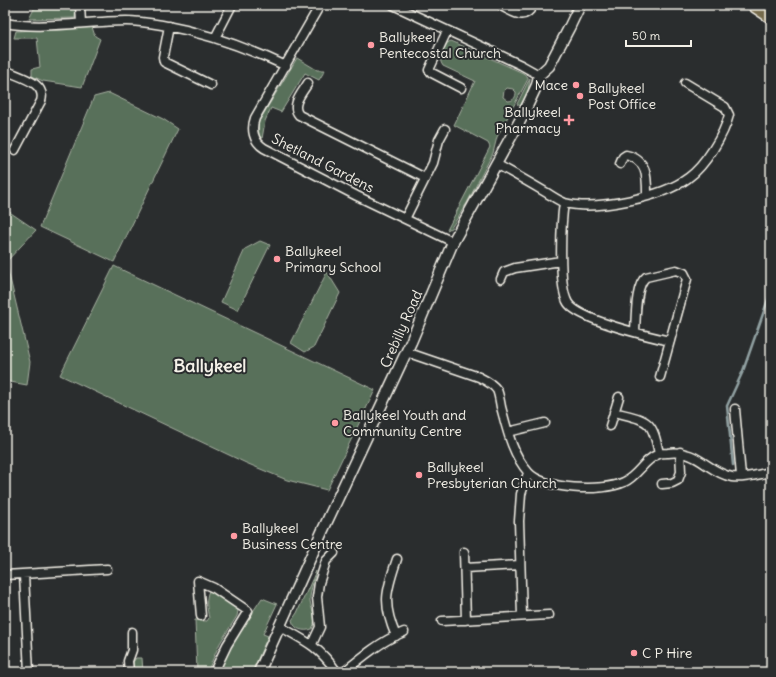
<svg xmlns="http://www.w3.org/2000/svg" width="776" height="677" font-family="Delius,sans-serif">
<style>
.green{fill:#596f5a;stroke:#a6b0a1;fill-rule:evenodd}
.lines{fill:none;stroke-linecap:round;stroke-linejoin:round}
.stream{stroke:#91a1a2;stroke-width:2.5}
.minor-casing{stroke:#f4f1e8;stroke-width:11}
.tertiary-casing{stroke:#f4f1e8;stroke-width:13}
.motorway-casing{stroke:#f4f1e8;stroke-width:18}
.minor{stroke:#2a2d2e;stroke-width:8}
.tertiary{stroke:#2a2d2e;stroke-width:10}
.motorway{stroke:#756b4b;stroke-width:15}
.poi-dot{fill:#ff9aa2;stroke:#2a2d2e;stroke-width:1.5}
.labels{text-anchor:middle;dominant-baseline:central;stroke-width:4;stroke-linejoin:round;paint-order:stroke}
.poi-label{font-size:14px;fill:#f4f1e8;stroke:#2a2d2e;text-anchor:start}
.street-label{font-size:14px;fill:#f4f1e8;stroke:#2a2d2e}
.district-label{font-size:18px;font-weight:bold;fill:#f4f1e8;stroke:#2a2d2e}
</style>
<rect width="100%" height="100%" fill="#2a2d2e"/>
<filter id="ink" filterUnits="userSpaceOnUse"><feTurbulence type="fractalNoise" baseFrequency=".025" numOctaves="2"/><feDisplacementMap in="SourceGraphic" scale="8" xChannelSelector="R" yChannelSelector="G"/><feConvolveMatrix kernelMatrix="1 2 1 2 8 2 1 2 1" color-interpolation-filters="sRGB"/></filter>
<g filter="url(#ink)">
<path class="green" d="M36 5H76L75 18 29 19Z
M92 27 95 36 100 39 82 87 43 81 32 76V69L40 67 37 38H14L16 31Z
M451 41 456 43 523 73 528 77V79L497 137 493 153 467 203 451 228 447 230 490 147 488 143 454 125 475 81 443 66C437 58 443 51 447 43ZM507 88 513 89 516 92C516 97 514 101 508 101L503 97 504 91Z
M297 58 317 70H325L319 80 305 73 281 112 271 108 265 121 262 139 259 135 258 123Z
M530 78 528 92 520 106 517 104Z
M109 93 163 119 178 129 114 262 40 227 94 97Z
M5 209 36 230 6 262 30 362 27 385 5 381Z
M260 241 270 245 238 310 221 302 245 249Z
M114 266 375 390 327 490 287 480 246 463 60 375Z
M327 272 340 293 314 347 305 352 291 343Z
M316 571C314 579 311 588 310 597 309 608 319 617 312 629 304 632 294 630 292 620L297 613Z
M209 591H211L236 607 238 611 237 616 220 643 208 670 206 672H197L195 620 207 621 209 618C207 609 205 599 209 591Z
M262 598 277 604 263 634 268 636 252 672H219L235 638Z
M136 658H142L143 672H133V662Z"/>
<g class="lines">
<path class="stream" d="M733 465 727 406 743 371 771 291"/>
<g class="minor-casing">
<path id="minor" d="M80 5 81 23
M320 5 255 118C251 129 253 141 264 148L357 196 453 242
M393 5 521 65 539 75
M503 5V7C515 13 525 21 533 5
M5 23C45 30 86 21 126 21 138 21 150 23 162 25 206 33 246 47 286 66
M169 26 163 57 164 62 211 85
M447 31 429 70 432 73 461 88
M215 38 232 5
M5 70C18 77 47 82 41 101L15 150
M308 83C303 92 290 105 299 115L425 178
M496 164C513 173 530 183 547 193 552 196 559 201 565 203 596 211 663 197 688 178 705 166 724 135 729 115L725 107 685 83
M620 164 623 157 626 155C648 160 647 177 647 196
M564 203C561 222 558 287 568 303 579 320 648 336 670 341
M405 219 433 163 439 140 445 129
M501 279 504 272 515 268 561 261
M635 331C636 318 635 285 646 277L676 270 684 273 687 279 660 377
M406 352 479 377C485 380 493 384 497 390 499 394 500 402 501 407 507 429 512 454 528 472 543 490 603 492 624 482 638 476 644 459 659 454 661 453 665 453 668 453 698 449 707 472 732 477 744 479 759 474 771 472
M735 409 741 476
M614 412C648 421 652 418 659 454
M610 426 619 397
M508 432 545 423
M662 484 672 483 678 480 681 472 680 452
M464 552 466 620
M465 568 520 565
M5 575 107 569
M24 575 29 672
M201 616 198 581 214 588 248 611 227 645 214 672
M522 616 519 521 521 494 528 473
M442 621 549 615
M279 626C306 641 318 646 337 672
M396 636C382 604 386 591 397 559
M312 644 320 627 317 597 319 583 326 561 334 553
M129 672 128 661 132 650V632
M344 672C362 657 381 641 404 632"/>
</g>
<g class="tertiary-casing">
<path id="tertiary" d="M259 672 322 532 411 342 453 242 522 117 537 85 539 75 549 66 569 28 580 5"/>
</g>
<g class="motorway-casing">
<path id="motorway" d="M756 5 771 15"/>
</g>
<use href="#minor" class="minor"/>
<use href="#tertiary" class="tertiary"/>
<use href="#motorway" class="motorway"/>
</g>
</g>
<g class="poi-dot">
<circle cx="371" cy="45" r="4"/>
<circle cx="576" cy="85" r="4"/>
<circle cx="580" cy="96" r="4"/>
<path d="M567 114h4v4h4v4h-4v4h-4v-4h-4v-4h4z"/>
<circle cx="277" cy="259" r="4"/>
<circle cx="335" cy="423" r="4"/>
<circle cx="419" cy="475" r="4"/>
<circle cx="234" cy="536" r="4"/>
<circle cx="634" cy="653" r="4"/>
</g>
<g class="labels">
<g class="poi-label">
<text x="379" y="37">Ballykeel<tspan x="379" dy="16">Pentecostal Church</tspan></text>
<text x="568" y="85" text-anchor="end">Mace</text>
<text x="588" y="88">Ballykeel<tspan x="588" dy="16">Post Office</tspan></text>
<text x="561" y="112" text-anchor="end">Ballykeel<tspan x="561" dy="16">Pharmacy</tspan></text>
<text x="285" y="251">Ballykeel<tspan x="285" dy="16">Primary School</tspan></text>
<text x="343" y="415">Ballykeel Youth and<tspan x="343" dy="16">Community Centre</tspan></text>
<text x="427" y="467">Ballykeel<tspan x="427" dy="16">Presbyterian Church</tspan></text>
<text x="242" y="528">Ballykeel<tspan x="242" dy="16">Business Centre</tspan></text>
<text x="642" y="653">C P Hire</text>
</g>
<g class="street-label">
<text transform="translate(323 163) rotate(27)">Shetland Gardens</text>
<text transform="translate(401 329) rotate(-66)">Crebilly Road</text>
</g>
<g class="district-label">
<text x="210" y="365">Ballykeel</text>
</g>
</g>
<rect width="776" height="677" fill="none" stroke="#2a2d2e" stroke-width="20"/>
<rect x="10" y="10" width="756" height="657" fill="none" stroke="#f4f1e8" stroke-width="1.5" filter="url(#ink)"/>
<path d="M626 40v6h65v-6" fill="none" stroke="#f4f1e8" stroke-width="2"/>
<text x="632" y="40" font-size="12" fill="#f4f1e8" stroke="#2a2d2e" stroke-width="3" paint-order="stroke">50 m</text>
</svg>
